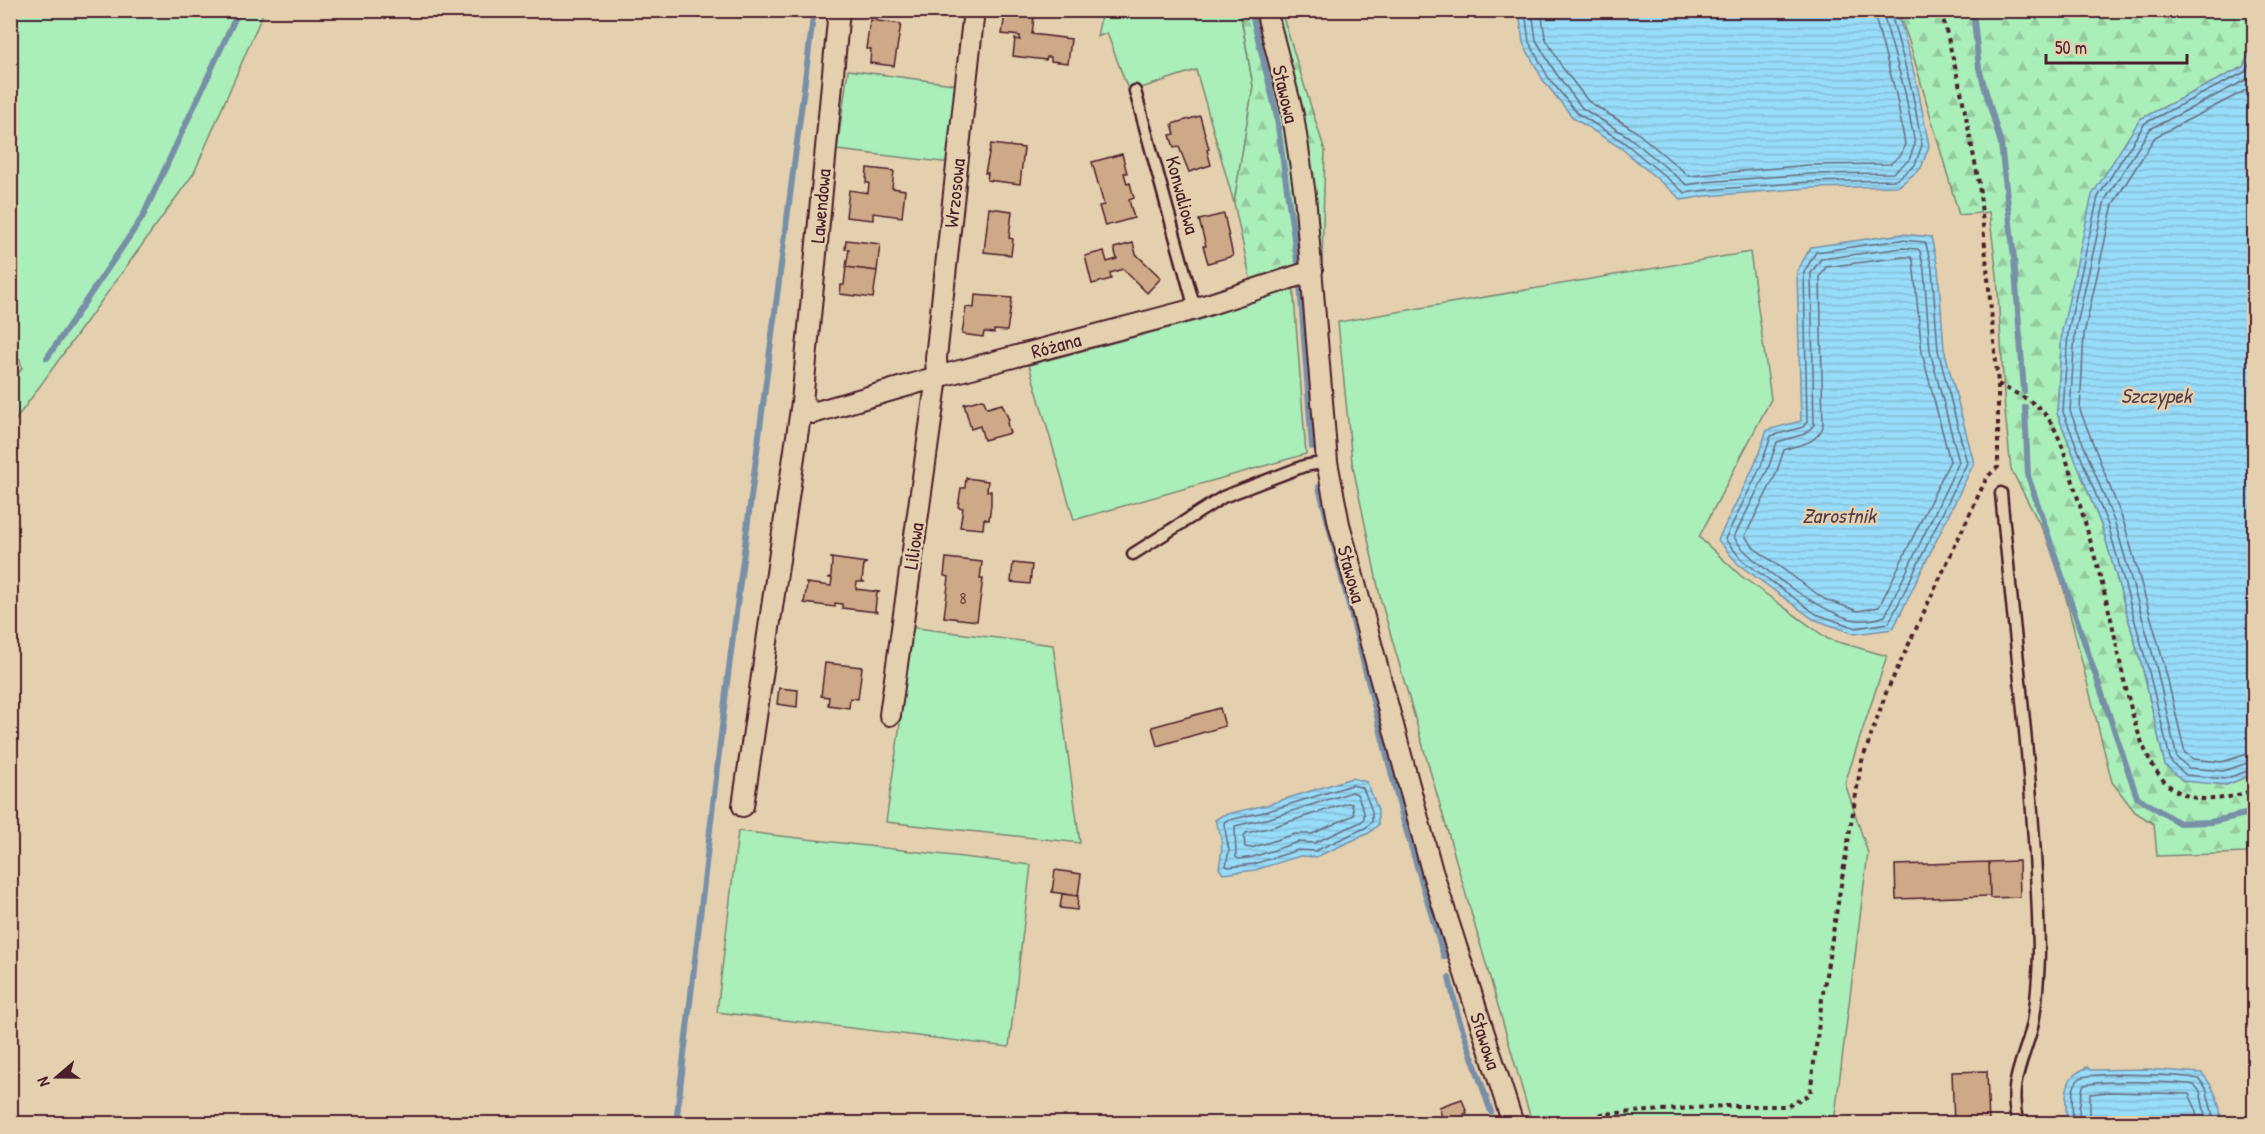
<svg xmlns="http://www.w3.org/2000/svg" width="2265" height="1134" font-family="'Patrick Hand',sans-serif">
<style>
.green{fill:#aaeeb9;stroke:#7a8672;stroke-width:1.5}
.forest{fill:url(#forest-firs);stroke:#7a8672;stroke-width:1.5}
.water{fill:url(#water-rules);stroke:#7890a7;stroke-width:1.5}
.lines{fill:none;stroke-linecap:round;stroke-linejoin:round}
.shore{stroke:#696b7d;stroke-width:1.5}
.stream{stroke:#7890a7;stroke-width:6}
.building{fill:#cea987;stroke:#4a1f2b;stroke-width:1.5}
.lane-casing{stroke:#4a1f2b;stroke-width:15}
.street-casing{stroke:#4a1f2b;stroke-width:24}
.path{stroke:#4a1f2b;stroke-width:4;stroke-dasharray:4.5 4.5;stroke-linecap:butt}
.lane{stroke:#e4d0ae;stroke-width:10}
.street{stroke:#e4d0ae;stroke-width:20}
.labels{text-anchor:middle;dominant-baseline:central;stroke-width:5;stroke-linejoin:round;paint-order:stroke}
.number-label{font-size:16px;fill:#6b4242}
.street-label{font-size:20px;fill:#4a1f2b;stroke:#e4d0ae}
.water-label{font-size:21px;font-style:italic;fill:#563b4a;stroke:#e4d0ae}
</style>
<defs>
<pattern id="forest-firs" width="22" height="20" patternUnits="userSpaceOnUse" patternTransform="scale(1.5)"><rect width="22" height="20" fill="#aaeeb9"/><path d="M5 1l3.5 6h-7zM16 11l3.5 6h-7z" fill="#94cc9f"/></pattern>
<pattern id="water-rules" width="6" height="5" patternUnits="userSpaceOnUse" patternTransform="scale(1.5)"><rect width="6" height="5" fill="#97dcf9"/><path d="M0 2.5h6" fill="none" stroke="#84bcd6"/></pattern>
</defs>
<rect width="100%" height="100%" fill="#e4d0ae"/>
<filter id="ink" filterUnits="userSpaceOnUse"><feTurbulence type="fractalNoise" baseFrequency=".0167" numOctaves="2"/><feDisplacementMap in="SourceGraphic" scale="12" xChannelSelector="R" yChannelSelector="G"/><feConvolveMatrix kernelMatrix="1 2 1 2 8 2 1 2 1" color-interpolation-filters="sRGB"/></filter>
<g filter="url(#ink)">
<path class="green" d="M11 10 264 11 194 173 11 426V384L22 368 20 359H10Z
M1102 11H1240L1253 86 1234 203 1196 70 1129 92 1107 33 1097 37Z
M848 70 960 85 951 163 837 150Z
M1750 252 1771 399 1699 537 1741 576 1828 639 1887 656 1845 783 1868 853 1834 1123H1532L1381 601 1352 462 1338 322Z
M1293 284 1306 454 1074 520 1029 365 1199 320Z
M909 627 1053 645 1080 843 886 822 900 724 896 723Z
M738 831 1031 865 1009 1047 717 1012Z"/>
<path class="forest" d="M1240 11H1281L1325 151 1322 262 1251 282 1234 203 1253 86Z
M1898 11H2254V43L2243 67 2140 119 2062 331 2057 413 2103 530 2143 670 2165 765 2226 785 2254 774V834L2249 836 2247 853 2157 856 2154 824 2135 812 2112 782 2055 554 2011 469 2005 412 1997 275 1989 212 1959 215 1909 41Z"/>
<path class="water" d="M1519 11H1895L1903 30 1918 89 1929 146 1921 168 1899 186 1810 188 1706 196 1682 200 1621 148 1573 118 1543 80 1523 43Z
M2254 43V774L2226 785 2183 781 2165 765 2143 670 2103 530 2057 413 2062 331 2092 195 2140 119 2243 67Z
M1902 234 1931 237 1938 268 1944 349 1974 463 1893 629 1855 634 1813 619 1738 564 1718 540 1755 464 1767 430 1801 421 1797 271 1811 247Z
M1352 778 1367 782 1378 810V825L1369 833 1316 857 1300 856 1255 870 1223 874 1219 868C1223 850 1223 837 1215 820L1223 815 1266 805Z
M2087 1067 2091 1070 2146 1069 2202 1073C2214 1087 2221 1105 2221 1123H2067C2066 1110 2063 1085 2074 1075 2078 1072 2083 1069 2087 1067Z"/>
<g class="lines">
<path class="shore" d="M1525 10 1529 42 1548 77 1577 113 1625 143 1685 193 1706 190 1809 182 1896 180 1915 165 1922 145 1912 91 1890 10
M1532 10 1536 40 1555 72 1582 108 1629 137 1687 185 1705 182 1809 174 1893 173 1909 160 1915 144 1905 92 1882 10
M1541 10 1545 37 1562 67 1588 101 1634 130 1689 176 1808 165 1890 164 1901 155 1905 144 1896 94 1873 10
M2254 57 2245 72 2145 123 2098 197 2068 332 2063 412 2109 528 2148 668 2171 762 2186 775 2224 779 2254 769
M2254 73 2248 79 2150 129 2105 200 2075 333 2070 411 2116 526 2156 666 2177 758 2189 768 2223 771 2254 761
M2254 86 2155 137 2113 204 2084 334 2080 410 2124 523 2164 664 2185 753 2193 759 2222 762 2254 752
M1901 240 1924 242 1926 244 1932 269 1938 350 1967 463 1889 623 1856 628 1816 614 1742 560 1725 539 1761 466 1771 436 1803 427 1807 422 1804 272 1816 252Z
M1902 248 1918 249 1920 251 1924 270 1930 351 1959 462 1885 616C1878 619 1865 621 1857 620 1829 618 1746 561 1734 537L1768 469 1777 442 1805 434 1814 425 1811 273 1821 259Z
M1902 257H1911L1913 260 1922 353 1950 461 1879 607 1858 611 1824 599 1754 548 1745 536 1776 474 1784 450C1799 444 1815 445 1823 427L1820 276 1826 267Z
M1352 785 1363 788 1372 811V822L1365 828 1315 851 1298 850 1254 864 1229 867 1226 866 1229 850 1224 824 1225 821 1268 811Z
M1352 792 1357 794 1364 812V819L1361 822 1314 843 1298 842 1253 857 1239 859 1236 857 1235 826 1270 818Z
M1348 803 1352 804 1354 815 1312 834H1295L1251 848 1245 847 1244 836 1246 833 1272 827Z
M2073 1124C2073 1112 2069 1087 2079 1079 2088 1071 2183 1075 2199 1079L2206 1088 2215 1124
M2080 1124 2079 1109 2083 1086C2096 1079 2177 1082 2194 1085L2200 1091 2207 1124
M2090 1124V1094L2109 1092 2189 1094 2195 1107 2198 1124"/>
<path class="stream" d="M1251 10 1276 112 1297 260
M1973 10 1979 68 2001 144 2014 258 2024 391
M1300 284 1312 447
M47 358 142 218 239 10
M2025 407 2028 476 2137 797 2179 823 2211 822 2254 812
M1319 487 1403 819 1444 957
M1449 978 1458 1016 1491 1112
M676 1124 727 683 814 10"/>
</g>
<path class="building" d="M1005 14 1034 17 1032 34 1071 39 1068 63 1051 61V57H1047L1046 60 1013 56 1015 39 1020 40V36L1002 34Z
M870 20 901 24 894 66 870 63 871 49H866Z
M1200 116 1209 149 1207 150 1211 165 1189 172 1179 147 1174 148 1170 135 1175 134 1172 124Z
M991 144 1024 148 1020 184 987 180 988 173H985Z
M1122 154 1127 173H1124L1127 184 1130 183 1134 198 1129 200 1134 218 1105 226 1099 206 1104 205 1092 162Z
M867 168 894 171 892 188 905 190 902 217 873 213V220L846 217 849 190 868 193 869 183H866Z
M989 208 1012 211 1009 238 1013 239 1011 255 984 252Z
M1224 214 1233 256 1208 263 1203 246H1206L1199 220Z
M846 240 880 244 877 271 846 267 849 249H845Z
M1133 243 1136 254 1161 278 1147 293 1123 269 1110 273 1111 279 1092 284 1085 256 1104 251 1107 262 1117 259 1114 248Z
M846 267 877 271 873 298 840 294 841 285H844Z
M975 295 1012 298 1007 331 994 330V333L984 332 983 337 962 334 966 307 974 308Z
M983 399 987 408 1002 404 1009 420 1007 423 1010 433 984 440 980 426 971 429 964 404Z
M966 478 988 481 987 491H991V504L989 520 984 519 983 529 960 527 963 508 958 507 961 488H965Z
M831 558 867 563 864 564 862 581 865 582H857L856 589 880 592 877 593 875 610 877 612 842 608V604L835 603V607L804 603 807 585 806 583 831 586 832 578H828L831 577 832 560Z
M946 558 982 562 980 579H983L977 621 944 617 949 577 944 576Z
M1013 563 1032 565 1030 584 1011 582Z
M825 663 862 667 858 699 850 698 849 708 828 705 829 697 821 696Z
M779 688 798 690 797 707 777 704Z
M1220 708 1225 726 1157 746 1152 727Z
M2019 861 2020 897 1990 898 1989 862Z
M1989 862 1990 896 1896 899 1895 865Z
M1055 870 1081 874 1078 896 1052 892Z
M1062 894 1078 896 1077 910 1060 908Z
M1987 1071 1989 1124H1954L1952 1072Z
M1462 1099 1467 1113 1464 1114 1467 1122 1470 1121 1467 1124H1444L1439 1107Z"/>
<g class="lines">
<g class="lane-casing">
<path id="lane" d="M1135 91 1195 309
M2001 493C2015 645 2036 798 2039 950 2039 968 2036 1015 2031 1031 2021 1066 2008 1086 2018 1124
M1133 554 1223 497 1304 466 1327 462"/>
</g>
<g class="street-casing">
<path id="street" d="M1266 10 1293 115 1305 195 1327 462 1339 524 1432 871 1513 1124
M802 402 813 413 937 377 1195 309 1312 271
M890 715 937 377 936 358 974 10
M743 806 802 402 839 10"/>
</g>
<path class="path" d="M1998 384C2012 392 2034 400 2044 413 2062 435 2068 466 2076 492 2088 532 2099 571 2109 611 2121 656 2133 761 2172 788 2198 806 2227 799 2254 790
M1584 1124 1602 1114 1725 1106H1788L1810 1094 1822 999 1861 764 1886 693 1987 477 1998 467V384L1979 183 1961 91 1941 10"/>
<use href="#lane" class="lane"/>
<use href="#street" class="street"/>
</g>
</g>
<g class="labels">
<g class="number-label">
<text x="963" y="598">8</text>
</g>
<g class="street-label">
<text transform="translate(1286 94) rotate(77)">Stawowa</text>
<text transform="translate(954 193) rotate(-84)">Wrzosowa</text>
<text transform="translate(1183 195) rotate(75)">Konwaliowa</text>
<text transform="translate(820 206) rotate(-85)">Lawendowa</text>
<text transform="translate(1056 345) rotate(-15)">Różana</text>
<text transform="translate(913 546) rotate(-82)">Liliowa</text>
<text transform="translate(1352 574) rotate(75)">Stawowa</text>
<text transform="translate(1486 1041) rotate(72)">Stawowa</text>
</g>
<g class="water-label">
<text x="2156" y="395">Szczypek</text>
<text x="1839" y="515">Zarostnik</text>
</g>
</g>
<rect width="2265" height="1134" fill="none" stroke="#e4d0ae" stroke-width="36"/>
<rect x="18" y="18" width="2229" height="1098" fill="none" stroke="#4a1f2b" stroke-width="2" filter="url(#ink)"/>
<g transform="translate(57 1077) rotate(250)" stroke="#e4d0ae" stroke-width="4.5" paint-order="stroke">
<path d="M0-4.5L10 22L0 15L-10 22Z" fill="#4a1f2b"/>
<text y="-9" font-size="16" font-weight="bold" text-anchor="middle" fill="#4a1f2b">N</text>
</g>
<path d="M2046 54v9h141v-9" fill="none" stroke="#4a1f2b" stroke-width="3"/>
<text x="2055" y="54" font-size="18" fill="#4a1f2b" stroke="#e4d0ae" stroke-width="4.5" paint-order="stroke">50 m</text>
</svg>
